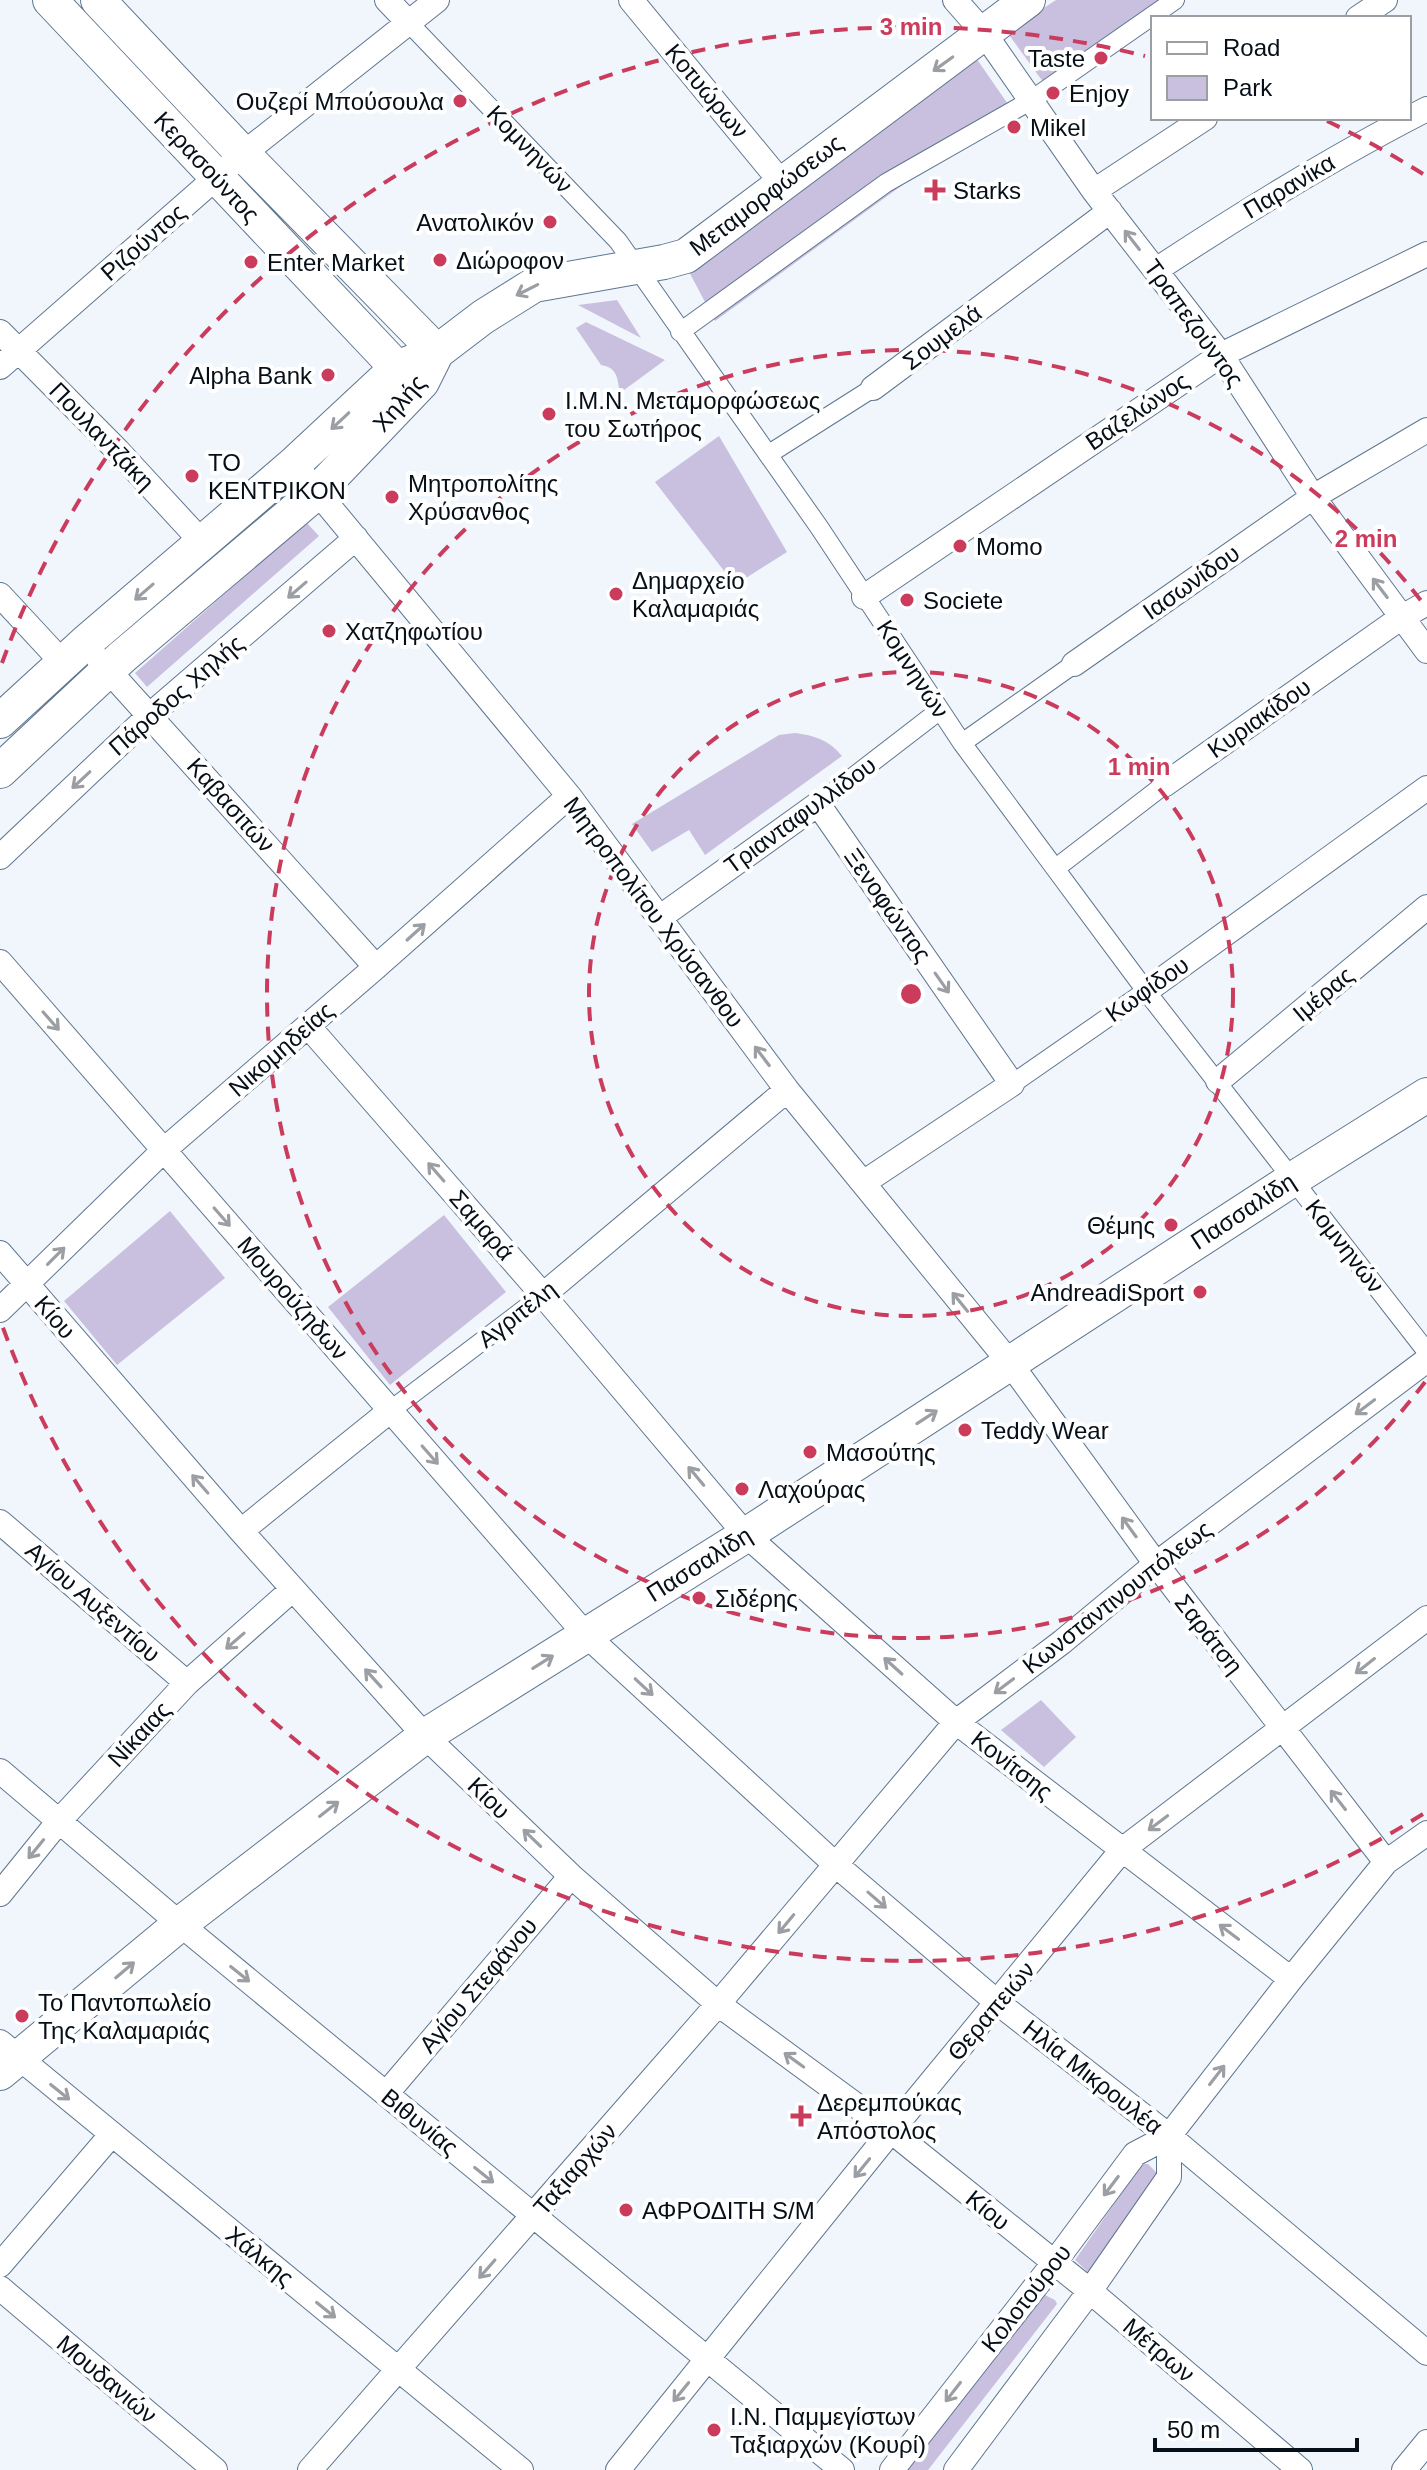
<svg xmlns="http://www.w3.org/2000/svg" width="1427" height="2470" font-family="Arial,sans-serif">
<style>
.green{fill:#c9c0df}
.lines{fill:none;stroke-linecap:round;stroke-linejoin:round}
.pedestrian-casing{stroke:#5f7690;stroke-width:20}
.minor-casing{stroke:#5f7690;stroke-width:26}
.secondary-casing{stroke:#5f7690;stroke-width:36}
.pedestrian{stroke:#fff;stroke-width:18}
.minor{stroke:#fff;stroke-width:24}
.secondary{stroke:#fff;stroke-width:34}
.oneway{stroke:#9b9fa3}
.ring{fill:none;stroke:#cb3c5c;stroke-width:4;stroke-dasharray:14 10}
.poi-dot{fill:#cb3c5c;stroke:#fff;stroke-width:3}
.labels{text-anchor:middle;dominant-baseline:central;stroke-width:8;stroke-linejoin:round;paint-order:stroke}
.poi-label{font-size:24px;fill:#060f18;stroke:#fff;text-anchor:start}
.street-label{font-size:24px;fill:#060f18;stroke:#fff}
.centre{fill:#cb3c5c;stroke:#fff;stroke-width:4}
.ring-label{font-size:24px;text-anchor:middle;font-weight:bold;fill:#cb3c5c;stroke:#fff;stroke-width:8;stroke-linejoin:round;paint-order:stroke}
</style>
<rect width="100%" height="100%" fill="#f1f6fc"/>
<path class="green" d="M1056 0H1163L1046 86 1007 32Z
M974 55 1010 107 715 321 686 266Z
M617 300 641 338 578 305Z
M586 322 665 360 620 393C617 380 619 368 601 365L576 328Z
M719 436 787 552 735 585 655 482Z
M306 522 319 536 147 687 135 673Z
M795 733C816 736 829 740 842 756L705 855 689 830 652 852 632 824 779 735Z
M170 1211 225 1278 117 1365 64 1301Z
M444 1215 506 1292 390 1385 328 1307Z
M1041 1700 1076 1737 1044 1767 1001 1730Z
M1142 2164H1148L1160 2176 1090 2274 1075 2260Z
M1045 2295 1055 2300 1057 2304 928 2470H907Z"/>
<g class="lines">
<g class="pedestrian-casing">
<path id="pedestrian" d="M408 22 618 241 819 527 962 743 1146 991 1427 1352
M680 332 886 183 1030 101 1175 0
M769 454 873 388
M962 743 1074 664
M818 804 940 710
M1056 868 1164 785
M1012 1084 1146 991
M391 1410 543 1295"/>
</g>
<g class="minor-casing">
<path id="minor" d="M387 0 408 22
M631 0 781 182
M955 0 984 33 1094 191 1221 355 1313 497 1427 651
M1358 18 1385 0
M1094 191 1205 118
M1156 270C1244 212 1333 157 1427 109
M0 332 118 451 202 542
M0 367 243 154 437 0
M873 388 1110 211
M294 464 569 796 787 1090 1010 1363 1156 1564 1386 1862
M0 595 63 663
M864 597 1221 355 1427 254
M99 660 376 967
M1074 664 1313 497 1427 430
M1164 785 1402 617 1427 603
M0 857 150 715 356 538
M659 918 818 804 1012 1084 863 1183
M0 962 586 1635 836 1865 998 2003 1169 2136 1427 2353
M1146 991 1427 788
M308 1026 543 1295 746 1535 956 1722 1291 1979
M1218 1081 1427 907
M0 1253 241 1531 425 1736 571 1876 718 2004 891 2131 1090 2291 1300 2470
M543 1295 787 1090
M0 1310 164 1150 376 967 569 796
M0 1522 187 1683
M241 1531 391 1410
M0 1771 180 1924 842 2470
M0 1894 59 1821 187 1683 293 1589
M0 2042 521 2470
M386 2094 571 1876
M0 2265 112 2134
M0 2288 215 2470
M310 2470 718 2004 956 1722 1062 1642 1156 1564 1427 1360
M618 2470 891 2131 1122 1850 1427 1618
M892 2470 1054 2263 1135 2154 1169 2136 1291 1979 1386 1862 1427 1833
M956 2470 1090 2291 1169 2177V2136
M1404 2470 1427 2442"/>
</g>
<g class="secondary-casing">
<path id="secondary" d="M50 0 397 368
M98 0 243 154 437 352
M0 721 85 643 294 464 397 368 437 352 483 317 534 285 664 262 686 256 1028 0
M0 771 122 657 317 492 422 382 437 352
M0 2073 180 1924 425 1736 746 1535 1293 1179 1427 1095"/>
</g>
<use href="#pedestrian" class="pedestrian"/>
<use href="#minor" class="minor"/>
<use href="#secondary" class="secondary"/>
</g>
<defs><path id="oneway-shaft" d="M-6 0H5M1.5-3L5.5 0L1.5 3" fill="none" stroke-width="1.6" stroke-linecap="round" stroke-linejoin="round" transform="scale(2)"/></defs>
<g class="oneway">
<use href="#oneway-shaft" transform="translate(943 64) rotate(144)"/>
<use href="#oneway-shaft" transform="translate(1132 240) rotate(-128)"/>
<use href="#oneway-shaft" transform="translate(527 290) rotate(153)"/>
<use href="#oneway-shaft" transform="translate(340 421) rotate(137)"/>
<use href="#oneway-shaft" transform="translate(1380 588) rotate(-127)"/>
<use href="#oneway-shaft" transform="translate(297 590) rotate(139)"/>
<use href="#oneway-shaft" transform="translate(144 592) rotate(139)"/>
<use href="#oneway-shaft" transform="translate(81 780) rotate(137)"/>
<use href="#oneway-shaft" transform="translate(416 932) rotate(-42)"/>
<use href="#oneway-shaft" transform="translate(942 983) rotate(55)"/>
<use href="#oneway-shaft" transform="translate(51 1021) rotate(49)"/>
<use href="#oneway-shaft" transform="translate(762 1056) rotate(-127)"/>
<use href="#oneway-shaft" transform="translate(436 1172) rotate(-131)"/>
<use href="#oneway-shaft" transform="translate(222 1217) rotate(49)"/>
<use href="#oneway-shaft" transform="translate(56 1256) rotate(-45)"/>
<use href="#oneway-shaft" transform="translate(960 1302) rotate(-129)"/>
<use href="#oneway-shaft" transform="translate(1365 1407) rotate(143)"/>
<use href="#oneway-shaft" transform="translate(927 1417) rotate(-33)"/>
<use href="#oneway-shaft" transform="translate(430 1455) rotate(49)"/>
<use href="#oneway-shaft" transform="translate(696 1476) rotate(-130)"/>
<use href="#oneway-shaft" transform="translate(200 1484) rotate(-131)"/>
<use href="#oneway-shaft" transform="translate(1129 1527) rotate(-126)"/>
<use href="#oneway-shaft" transform="translate(235 1641) rotate(139)"/>
<use href="#oneway-shaft" transform="translate(543 1662) rotate(-32)"/>
<use href="#oneway-shaft" transform="translate(893 1666) rotate(-138)"/>
<use href="#oneway-shaft" transform="translate(1365 1666) rotate(142)"/>
<use href="#oneway-shaft" transform="translate(373 1678) rotate(-132)"/>
<use href="#oneway-shaft" transform="translate(1004 1686) rotate(143)"/>
<use href="#oneway-shaft" transform="translate(644 1687) rotate(43)"/>
<use href="#oneway-shaft" transform="translate(1338 1800) rotate(-128)"/>
<use href="#oneway-shaft" transform="translate(329 1809) rotate(-38)"/>
<use href="#oneway-shaft" transform="translate(1158 1823) rotate(143)"/>
<use href="#oneway-shaft" transform="translate(532 1838) rotate(-136)"/>
<use href="#oneway-shaft" transform="translate(36 1849) rotate(129)"/>
<use href="#oneway-shaft" transform="translate(877 1900) rotate(41)"/>
<use href="#oneway-shaft" transform="translate(786 1924) rotate(130)"/>
<use href="#oneway-shaft" transform="translate(1229 1932) rotate(-143)"/>
<use href="#oneway-shaft" transform="translate(125 1970) rotate(-40)"/>
<use href="#oneway-shaft" transform="translate(240 1974) rotate(39)"/>
<use href="#oneway-shaft" transform="translate(794 2060) rotate(-144)"/>
<use href="#oneway-shaft" transform="translate(1217 2075) rotate(-52)"/>
<use href="#oneway-shaft" transform="translate(60 2092) rotate(39)"/>
<use href="#oneway-shaft" transform="translate(862 2168) rotate(129)"/>
<use href="#oneway-shaft" transform="translate(484 2175) rotate(39)"/>
<use href="#oneway-shaft" transform="translate(1111 2186) rotate(127)"/>
<use href="#oneway-shaft" transform="translate(487 2269) rotate(131)"/>
<use href="#oneway-shaft" transform="translate(326 2310) rotate(39)"/>
<use href="#oneway-shaft" transform="translate(681 2392) rotate(129)"/>
<use href="#oneway-shaft" transform="translate(953 2392) rotate(128)"/>
</g>
<g class="ring">
<circle cx="911" cy="994" r="322"/>
<path d="M1425 1382A644 644 0 1 1 1425 606"/>
<path d="M1423 1814A967 967 0 0 1 2 1325M2 663A967 967 0 0 1 1145 56M1327 121A967 967 0 0 1 1423 174"/>
</g>
<g class="poi-dot">
<circle cx="1101" cy="58" r="8"/>
<circle cx="1053" cy="93" r="8"/>
<circle cx="460" cy="101" r="8"/>
<circle cx="1014" cy="127" r="8"/>
<path d="M931 178h8v8h8v8h-8v8h-8v-8h-8v-8h8z"/>
<circle cx="550" cy="222" r="8"/>
<circle cx="440" cy="260" r="8"/>
<circle cx="251" cy="262" r="8"/>
<circle cx="328" cy="375" r="8"/>
<circle cx="549" cy="414" r="8"/>
<circle cx="192" cy="476" r="8"/>
<circle cx="392" cy="497" r="8"/>
<circle cx="960" cy="546" r="8"/>
<circle cx="616" cy="594" r="8"/>
<circle cx="907" cy="600" r="8"/>
<circle cx="329" cy="631" r="8"/>
<circle cx="1171" cy="1225" r="8"/>
<circle cx="1200" cy="1292" r="8"/>
<circle cx="965" cy="1430" r="8"/>
<circle cx="810" cy="1452" r="8"/>
<circle cx="742" cy="1489" r="8"/>
<circle cx="699" cy="1598" r="8"/>
<circle cx="22" cy="2016" r="8"/>
<path d="M797 2104h8v8h8v8h-8v8h-8v-8h-8v-8h8z"/>
<circle cx="626" cy="2210" r="8"/>
<circle cx="714" cy="2430" r="8"/>
</g>
<g class="labels">
<g class="poi-label">
<text x="1085" y="58" text-anchor="end">Taste</text>
<text x="1069" y="93">Enjoy</text>
<text x="444" y="101" text-anchor="end">Ουζερί Μπούσουλα</text>
<text x="1030" y="127">Mikel</text>
<text x="953" y="190">Starks</text>
<text x="534" y="222" text-anchor="end">Ανατολικόν</text>
<text x="456" y="260">Διώροφον</text>
<text x="267" y="262">Enter Market</text>
<text x="312" y="375" text-anchor="end">Alpha Bank</text>
<text x="565" y="400">Ι.Μ.Ν. Μεταμορφώσεως<tspan x="565" dy="28">του Σωτήρος</tspan></text>
<text x="208" y="462">ΤΟ<tspan x="208" dy="28">ΚΕΝΤΡΙΚΟΝ</tspan></text>
<text x="408" y="483">Μητροπολίτης<tspan x="408" dy="28">Χρύσανθος</tspan></text>
<text x="976" y="546">Momo</text>
<text x="632" y="580">Δημαρχείο<tspan x="632" dy="28">Καλαμαριάς</tspan></text>
<text x="923" y="600">Societe</text>
<text x="345" y="631">Χατζηφωτίου</text>
<text x="1155" y="1225" text-anchor="end">Θέμης</text>
<text x="1184" y="1292" text-anchor="end">AndreadiSport</text>
<text x="981" y="1430">Teddy Wear</text>
<text x="826" y="1452">Μασούτης</text>
<text x="758" y="1489">Λαχούρας</text>
<text x="715" y="1598">Σιδέρης</text>
<text x="38" y="2002">Το Παντοπωλείο<tspan x="38" dy="28">Της Καλαμαριάς</tspan></text>
<text x="817" y="2102">Δερεμπούκας<tspan x="817" dy="28">Απόστολος</tspan></text>
<text x="642" y="2210">ΑΦΡΟΔΙΤΗ S/M</text>
<text x="730" y="2416">Ι.Ν. Παμμεγίστων<tspan x="730" dy="28">Ταξιαρχών (Κουρί)</tspan></text>
</g>
<g class="street-label">
<text transform="translate(707 91) rotate(50)">Κοτυώρων</text>
<text transform="translate(530 149) rotate(46)">Κομνηνών</text>
<text transform="translate(207 167) rotate(47)">Κερασούντος</text>
<text transform="translate(1289 186) rotate(-31)">Παρανίκα</text>
<text transform="translate(766 195) rotate(-37)">Μεταμορφώσεως</text>
<text transform="translate(143 242) rotate(-41)">Ριζούντος</text>
<text transform="translate(1194 323) rotate(54)">Τραπεζούντος</text>
<text transform="translate(942 337) rotate(-37)">Σουμελά</text>
<text transform="translate(399 403) rotate(-49)">Χηλής</text>
<text transform="translate(1137 411) rotate(-34)">Βαζελώνος</text>
<text transform="translate(102 436) rotate(46)">Πουλαντζάκη</text>
<text transform="translate(1191 582) rotate(-35)">Ιασωνίδου</text>
<text transform="translate(913 669) rotate(57)">Κομνηνών</text>
<text transform="translate(176 695) rotate(-41)">Πάροδος Χηλής</text>
<text transform="translate(1259 718) rotate(-35)">Κυριακίδου</text>
<text transform="translate(231 805) rotate(48)">Καβασιτών</text>
<text transform="translate(800 815) rotate(-36)">Τριανταφυλλίδου</text>
<text transform="translate(888 905) rotate(55)">Ξενοφώντος</text>
<text transform="translate(654 912) rotate(53)">Μητροπολίτου Χρύσανθου</text>
<text transform="translate(1147 989) rotate(-35)">Κωφίδου</text>
<text transform="translate(1323 994) rotate(-40)">Ιμέρας</text>
<text transform="translate(281 1049) rotate(-41)">Νικομηδείας</text>
<text transform="translate(1243 1211) rotate(-33)">Πασσαλίδη</text>
<text transform="translate(482 1225) rotate(49)">Σαμαρά</text>
<text transform="translate(1345 1246) rotate(52)">Κομνηνών</text>
<text transform="translate(293 1298) rotate(49)">Μουρούζηδων</text>
<text transform="translate(517 1314) rotate(-38)">Αγριτέλη</text>
<text transform="translate(55 1317) rotate(49)">Κίου</text>
<text transform="translate(699 1564) rotate(-32)">Πασσαλίδη</text>
<text transform="translate(1117 1597) rotate(-38)">Κωνσταντινουπόλεως</text>
<text transform="translate(93 1602) rotate(41)">Αγίου Αυξεντίου</text>
<text transform="translate(1209 1634) rotate(52)">Σαράτση</text>
<text transform="translate(139 1734) rotate(-47)">Νίκαιας</text>
<text transform="translate(1012 1765) rotate(38)">Κονίτσης</text>
<text transform="translate(489 1798) rotate(44)">Κίου</text>
<text transform="translate(478 1985) rotate(-50)">Αγίου Στεφάνου</text>
<text transform="translate(991 2011) rotate(-50)">Θεραπειών</text>
<text transform="translate(1093 2077) rotate(38)">Ηλία Μικρουλέα</text>
<text transform="translate(420 2122) rotate(39)">Βιθυνίας</text>
<text transform="translate(575 2169) rotate(-49)">Ταξιαρχών</text>
<text transform="translate(988 2210) rotate(39)">Κίου</text>
<text transform="translate(260 2256) rotate(39)">Χάλκης</text>
<text transform="translate(1026 2298) rotate(-52)">Κολοτούρου</text>
<text transform="translate(1159 2350) rotate(40)">Μέτρων</text>
<text transform="translate(107 2379) rotate(40)">Μουδανιών</text>
</g>
</g>
<circle cx="911" cy="994" r="12" class="centre"/>
<g class="ring-label">
<text x="911" y="35">3 min</text>
<text x="1366" y="547">2 min</text>
<text x="1139" y="775">1 min</text>
</g>
<rect x="1151" y="16" width="260" height="104" fill="#ffffff" stroke="#9b9fa3" stroke-width="2"/>
<rect x="1167" y="42" width="40" height="12" fill="#ffffff" stroke="#9b9fa3" stroke-width="2"/>
<text x="1223" y="56" font-size="24" fill="#060f18">Road</text>
<rect x="1167" y="76" width="40" height="24" fill="#c9c0df" stroke="#9b9fa3" stroke-width="2"/>
<text x="1223" y="96" font-size="24" fill="#060f18">Park</text>
<path d="M1155 2438v12h202v-12" fill="none" stroke="#060f18" stroke-width="4"/>
<text x="1167" y="2438" font-size="24" fill="#060f18" stroke="#ffffff" stroke-width="6" paint-order="stroke">50 m</text>
</svg>
